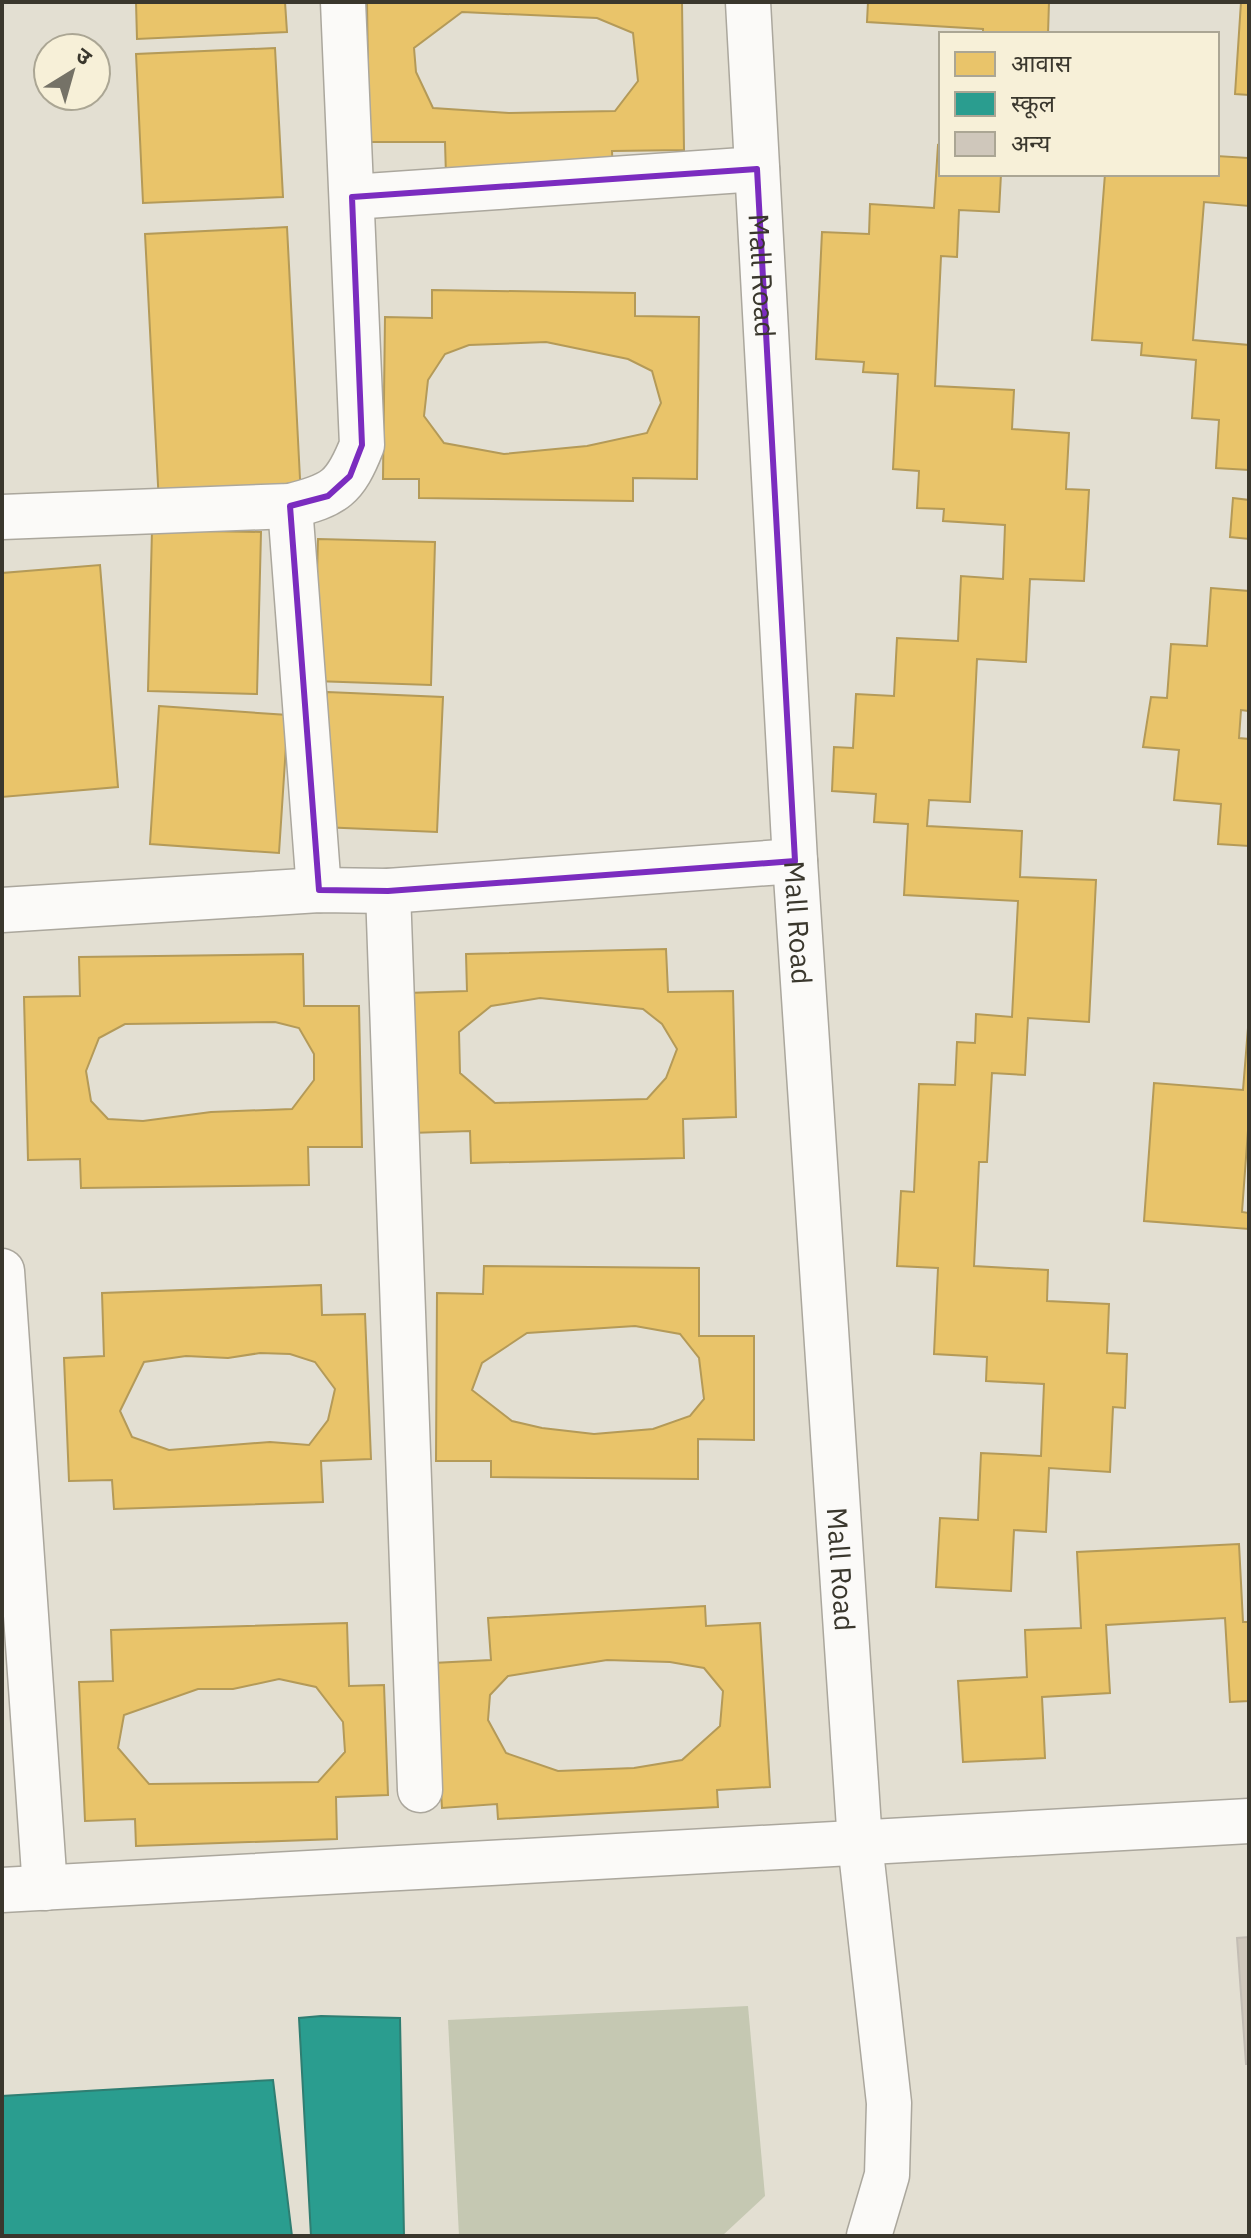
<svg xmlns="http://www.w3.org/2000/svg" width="1251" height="2238" font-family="'IBM Plex Sans','Noto Sans Devanagari',sans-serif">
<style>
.green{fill:#c5c8b2}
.homes{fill:#e9c46a;stroke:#b49a58;stroke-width:2;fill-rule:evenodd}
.schools{fill:#2a9d8f;stroke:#2f7e72;stroke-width:2}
.building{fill:#cfc7bb;stroke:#c3bdb4;stroke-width:2}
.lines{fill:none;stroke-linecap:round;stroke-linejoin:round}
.minor-casing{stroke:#aba79d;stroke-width:47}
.minor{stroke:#fbfaf8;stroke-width:44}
.marked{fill:none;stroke:#7b2cbf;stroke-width:6;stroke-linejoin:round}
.labels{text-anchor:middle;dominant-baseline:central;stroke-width:8;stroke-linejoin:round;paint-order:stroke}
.street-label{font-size:28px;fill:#3a372d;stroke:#f7f0d8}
</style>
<rect width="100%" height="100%" fill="#e3dfd2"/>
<path class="green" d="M748 2006 765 2196 722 2236H459L448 2020Z"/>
<path class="homes" d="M136 2H285L287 32 137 39Z
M367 2H682L684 150 612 151 613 175 446 176 445 142H369ZM462 12 597 18 633 33 638 81 615 111 509 113 433 108 416 72 414 48Z
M868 2H1049L1048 34H983V29L867 22Z
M1241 2H1249V95L1235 94Z
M275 48 283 197 143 203 136 54Z
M1249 142V206L1204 202 1193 340 1249 345V470L1216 468 1219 420 1192 418 1196 360 1141 355 1142 343 1092 340 1105 174H1217V156L1248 158Z
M938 145 941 146V174H1001L999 212 959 210 957 257 941 256 935 386 1014 390 1012 429 1069 433 1066 489 1089 490 1084 581 1030 579 1026 662 977 659 970 802 929 800 927 826 1022 831 1020 877 1096 880 1089 1022 1028 1018 1025 1075 992 1073 987 1162H979L974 1266 1048 1270 1047 1301 1109 1304 1107 1353 1127 1354 1125 1408 1113 1407 1110 1472 1049 1468 1046 1532 1014 1530 1011 1591 936 1587 940 1518 978 1520 981 1453 1041 1456 1044 1384 986 1381 987 1357 934 1354 938 1268 897 1266 901 1191 914 1192 919 1084 955 1085 957 1042 975 1043 976 1014 1012 1017 1018 901 904 895 908 824 874 822 876 794 832 791 834 747 853 748 856 694 894 696 897 638 958 641 961 576 1003 579 1005 525 943 521 944 509 917 508 919 471 893 469 898 374 863 372 864 362 816 359 822 232 869 234 870 204 934 208Z
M287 227 301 498 159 504 145 234Z
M432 290 635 293V316L699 317 697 479 633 478V501L419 498V479H383L385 317 432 318ZM546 342 628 359 652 371 661 403 647 433 587 446 504 454 444 443 424 416 428 380 445 354 469 345Z
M1233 498 1249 500V539L1230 537Z
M152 530 261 532 257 694 148 691Z
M318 539 435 542 431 685 314 681Z
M100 565 118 787 2 797V573Z
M1211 588 1249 591V711L1241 710 1239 738 1249 739V846L1218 844 1221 804 1174 800 1179 750 1143 747 1151 697 1167 698 1171 644 1207 646Z
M327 692 443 697 437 832 321 827Z
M159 706 288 715 279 853 150 844Z
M666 949 668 992 733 991 736 1117 683 1119 684 1158 471 1163 470 1131 411 1133 407 993 467 991 466 954ZM540 998 643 1009 662 1024 677 1049 666 1078 647 1099 495 1103 460 1073 459 1032 491 1006Z
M303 954 304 1006H359L362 1147H308L309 1185 81 1188 80 1159 28 1160 24 997 80 996 79 957ZM275 1022 299 1028 314 1054V1080L292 1109 211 1112 143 1121 108 1119 91 1101 86 1071 99 1038 125 1024Z
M1248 1028 1249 1117 1242 1212 1249 1213V1229L1144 1221 1154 1083 1243 1090Z
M484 1266 699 1268V1336H754V1440L698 1439V1479L491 1477V1461H436L437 1293 483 1294ZM635 1326 680 1334 699 1358 704 1399 690 1416 653 1429 594 1434 542 1428 512 1421 472 1390 482 1363 527 1333Z
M321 1285 322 1315 365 1314 371 1459 321 1461 323 1502 114 1509 112 1480 69 1481 64 1358 104 1356 102 1293ZM260 1353 290 1354 315 1362 335 1389 328 1420 309 1445 270 1442 169 1450 132 1437 120 1411 144 1362 186 1356 228 1358Z
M1239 1544 1243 1622H1249V1701L1230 1702 1225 1618 1106 1625 1110 1693 1042 1697 1045 1758 963 1762 958 1681 1027 1677 1025 1630 1081 1628 1077 1552Z
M705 1606 706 1626 760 1623 770 1787 717 1790 718 1807 498 1819 497 1804 442 1808 433 1663 491 1660 488 1618ZM607 1660 670 1662 704 1668 723 1691 720 1726 682 1760 634 1768 558 1771 506 1753 488 1720 490 1695 508 1676Z
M347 1623 349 1686 384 1685 388 1795 336 1797 337 1839 136 1846 135 1819 85 1821 79 1682 113 1681 111 1630ZM279 1679 316 1687 343 1722 345 1752 318 1782 149 1784 118 1748 124 1715 198 1689H233Z"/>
<path class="schools" d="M321 2016 400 2018 404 2236H311L299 2018Z
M273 2080 292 2236H2V2096Z"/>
<path class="building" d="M1249 1937V2064H1246L1237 1938Z"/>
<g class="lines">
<g class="minor-casing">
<g id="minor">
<path id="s1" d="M748 2 795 861 860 1843 889 2103 887 2175 869 2236"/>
<path d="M352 197 757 169"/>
<path d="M290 506 319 890"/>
<path d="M2 517 290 506C335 495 345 488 362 445L343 2"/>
<path d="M388 891 420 1790"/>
<path d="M2 910 319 890 388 891 795 861"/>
<path d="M2 1271 45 1888"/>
<path d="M2 1890 1249 1821"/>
</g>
</g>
<use href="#minor" class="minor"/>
</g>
<path class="marked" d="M757 169 795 861 388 891 319 890 290 506 328 496 350 476 362 445 352 197Z"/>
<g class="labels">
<g class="street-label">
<text stroke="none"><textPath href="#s1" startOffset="274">Mall Road</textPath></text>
<text stroke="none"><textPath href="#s1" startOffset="922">Mall Road</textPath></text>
<text stroke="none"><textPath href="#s1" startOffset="1570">Mall Road</textPath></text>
</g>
</g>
<rect width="1251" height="2238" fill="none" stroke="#3a372d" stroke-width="8"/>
<rect x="939" y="32" width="280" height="144" fill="#f7f0d8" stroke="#aba694" stroke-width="2"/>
<rect x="955" y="52" width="40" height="24" fill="#e9c46a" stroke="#aba694" stroke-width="2"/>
<text x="1011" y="72" font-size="24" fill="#3a372d">आवास</text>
<rect x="955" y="92" width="40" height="24" fill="#2a9d8f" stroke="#aba694" stroke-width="2"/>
<text x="1011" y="112" font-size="24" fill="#3a372d">स्कूल</text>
<rect x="955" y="132" width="40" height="24" fill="#cfc7bb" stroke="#aba694" stroke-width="2"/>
<text x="1011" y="152" font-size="24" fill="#3a372d">अन्य</text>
<g transform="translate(72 72) rotate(37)"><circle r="38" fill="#f7f0d8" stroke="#aba694" stroke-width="2"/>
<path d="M0-6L14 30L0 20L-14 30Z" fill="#757267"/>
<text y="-12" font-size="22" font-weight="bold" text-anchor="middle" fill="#3a372d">उ</text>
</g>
</svg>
